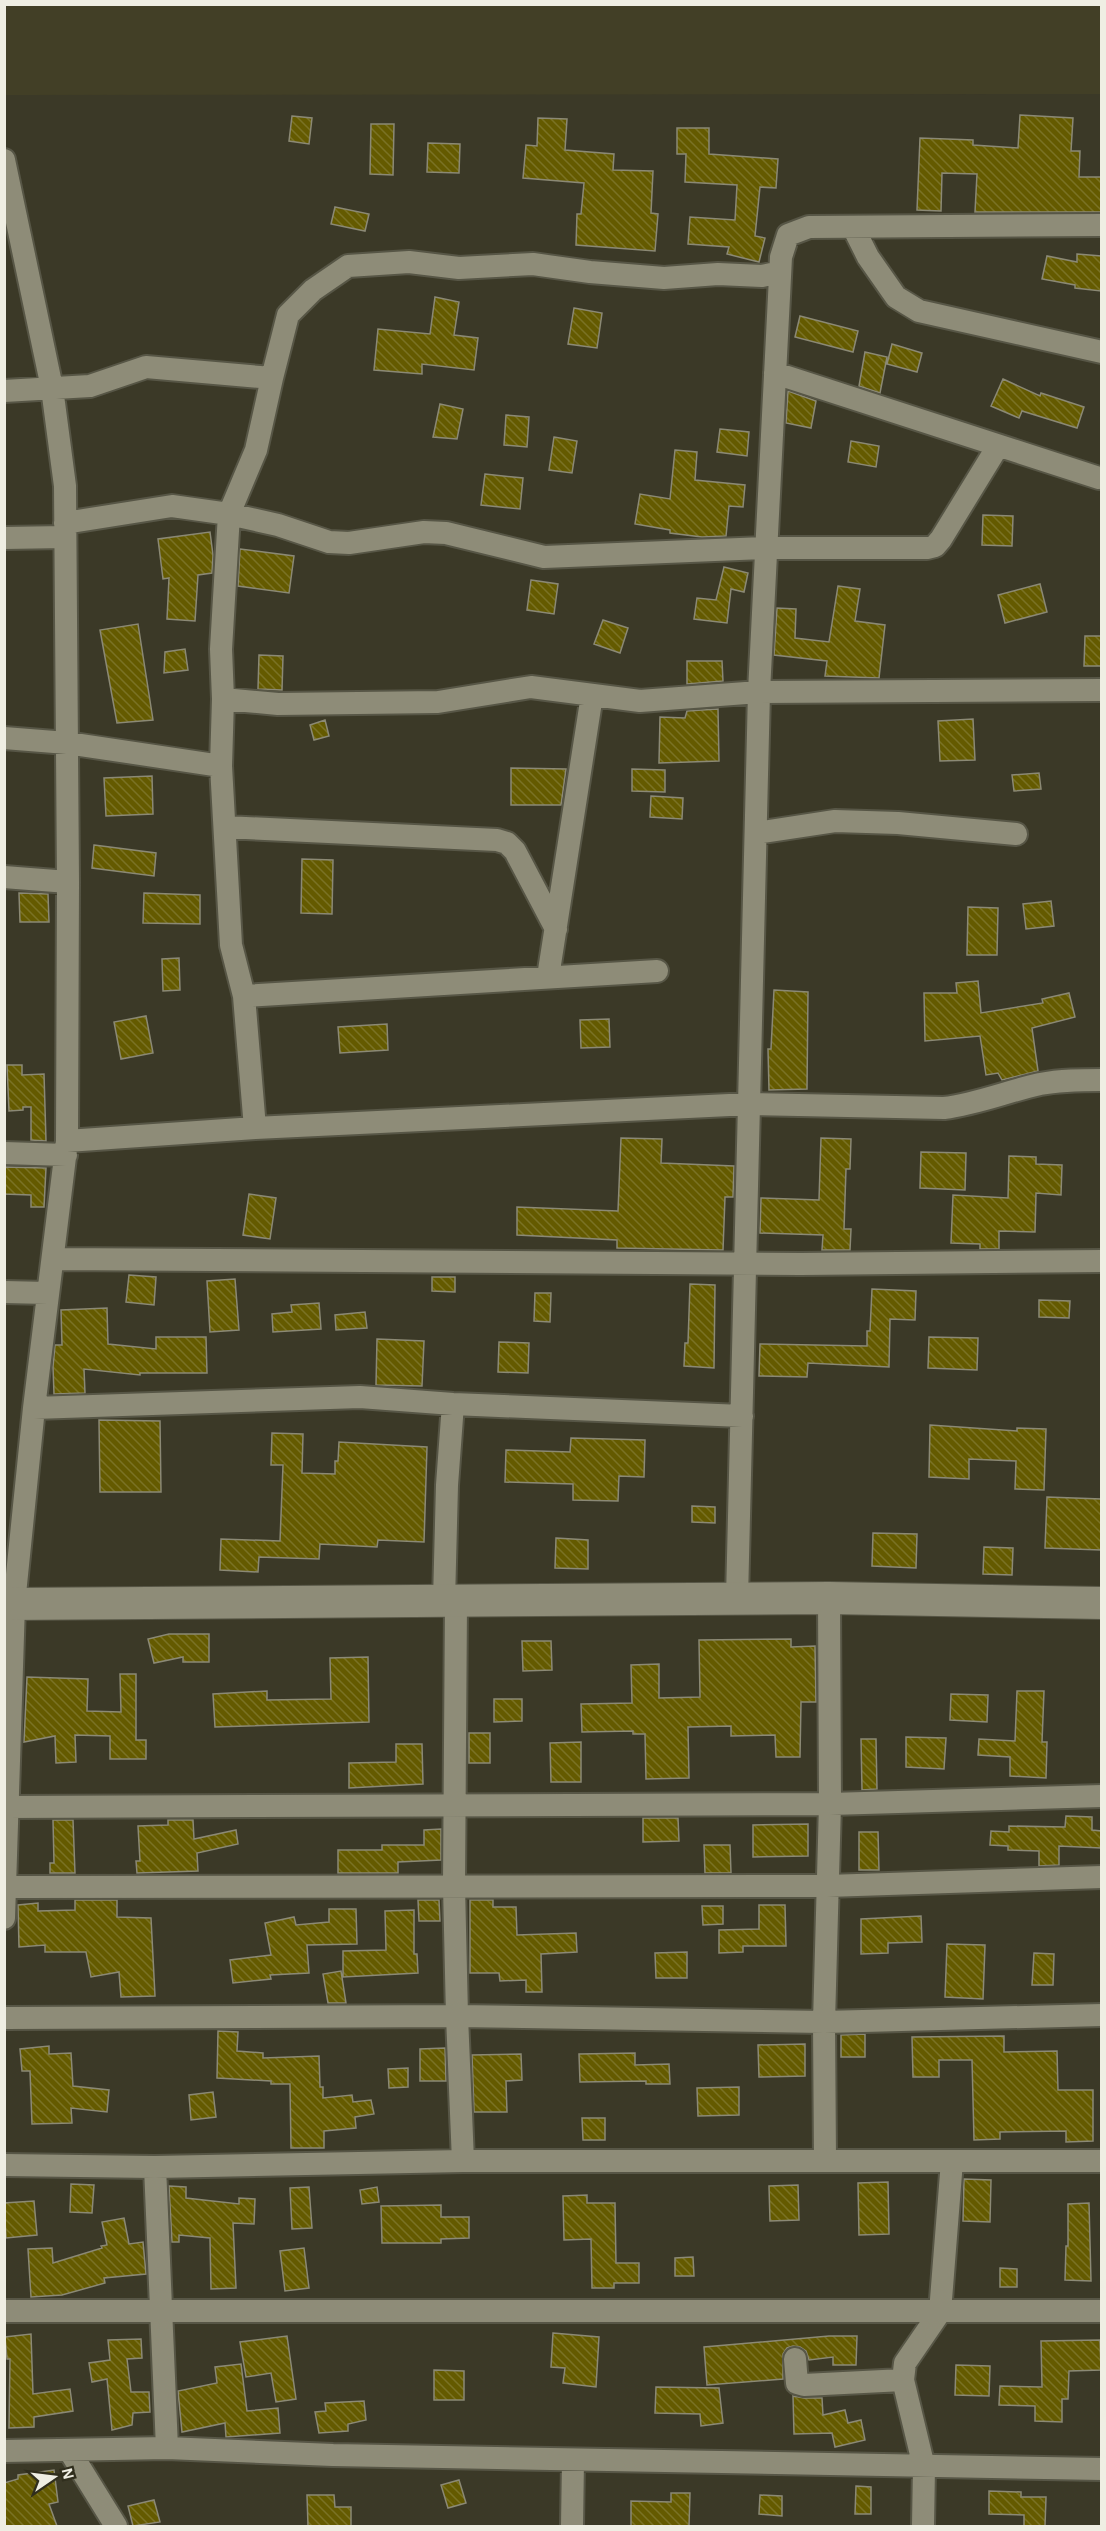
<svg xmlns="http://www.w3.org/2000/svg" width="1106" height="2531" font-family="'Alegreya Sans',sans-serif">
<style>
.built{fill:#423f26}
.building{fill:url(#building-back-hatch);stroke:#8b8975;stroke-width:1.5}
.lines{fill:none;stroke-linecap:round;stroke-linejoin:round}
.street-casing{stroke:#575646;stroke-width:26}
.secondary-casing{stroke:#575646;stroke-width:34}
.street{stroke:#8e8c78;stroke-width:22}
.secondary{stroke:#8e8c78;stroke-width:32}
</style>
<defs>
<pattern id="building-back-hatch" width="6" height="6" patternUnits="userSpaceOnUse" patternTransform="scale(1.5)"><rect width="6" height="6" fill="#645a00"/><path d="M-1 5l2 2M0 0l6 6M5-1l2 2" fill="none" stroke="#7a7225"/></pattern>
</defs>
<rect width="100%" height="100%" fill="#3b3927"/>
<path class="built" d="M4 5H1101V94L5 95Z"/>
<path class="building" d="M1020 115 1073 118 1071 151H1080L1079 177H1101V212H975L977 174 942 173 941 211 917 210 920 138 973 140V145L1018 148Z
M292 116 312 118 309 144 289 141Z
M538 118 567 119 565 150 614 154 613 170 653 171 651 213 658 214 655 251 576 245 577 214H581L584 183 523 178 526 145 537 146Z
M371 124H394L393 175 370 174Z
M677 128H709V154L778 159 776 188 760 187 755 236 765 238 759 262 727 254 729 247 688 244 690 217 735 220 737 185 685 182 686 154H677Z
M428 143 460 144 459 173 427 172Z
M335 207 369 214 365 231 331 224Z
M1077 254 1101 256V291L1075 288V285L1042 279 1047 256 1077 262Z
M435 297 459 302 454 335 478 338 474 370 422 364V374L374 370 378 329 430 334Z
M574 308 602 313 597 348 568 344Z
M800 316 858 331 853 352 795 337Z
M892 344 922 353 917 372 887 364Z
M865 352 887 357 880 393 859 386Z
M1003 379 1040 396 1041 393 1084 407 1077 428 1022 411 1019 418 991 406Z
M788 391 816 401 811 428 786 423Z
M440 404 463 409 457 439 433 437Z
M506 415 529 417 527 447 504 445Z
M720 429 749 432 747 456 717 452Z
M554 437 577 441 572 473 549 470Z
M851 441 879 446 876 467 848 462Z
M675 450 697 452 695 480 745 485 743 507 729 506 726 536 702 537 670 533V530L635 524 640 494 670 499Z
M485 474 523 478 520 509 481 505Z
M983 515 1013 516 1012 546 982 545Z
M210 532 213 555 212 573 198 575 195 621 167 619 169 578 163 579 158 539Z
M240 549 294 556 289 593 238 586Z
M724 567 748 573 744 592 731 589 727 623 694 619 697 598 716 600Z
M531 580 558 584 554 614 527 610Z
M1040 584 1047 612 1005 623 998 595Z
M838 586 860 589 855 621 885 625 879 678 825 676 827 661 774 655 777 608 796 609 795 638 829 642Z
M603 620 628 628 620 653 594 644Z
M138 624 153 720 117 723 100 630Z
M1085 636H1101V666H1084Z
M185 649 188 670 164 673 165 652Z
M259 655 283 656 282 690 258 689Z
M687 661H722L723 681 687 684Z
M718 709 719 761 659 763 660 717 685 718 687 711Z
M973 719 975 760 940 761 938 721Z
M325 720 329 736 314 740 310 725Z
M511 768 566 769 561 805H511Z
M632 769 665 770V792L632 791Z
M1039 773 1041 789 1014 791 1012 775Z
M152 776 153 814 106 816 104 778Z
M651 796 683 798 682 819 650 817Z
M94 845 156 853 154 876 92 868Z
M302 859 333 860 332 914 301 913Z
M19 893 48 894 49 922H20Z
M144 893 200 895V924L143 923Z
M1051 901 1054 926 1026 929 1023 904Z
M968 907 998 908 997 955H967Z
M179 958 180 990 163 991 162 959Z
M978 981 981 1013 1043 1003 1042 999 1069 993 1075 1017 1032 1028 1038 1071 1002 1080 998 1073 986 1075 980 1036 925 1041 924 993H957L956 983Z
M774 990 808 992 807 1089 769 1090 768 1049H771Z
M146 1016 153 1053 121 1059 114 1022Z
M609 1019 610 1047 581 1048 580 1020Z
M387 1024 388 1050 340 1053 338 1027Z
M7 1065H22V1075L44 1074 46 1141 31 1140V1107H23V1110L9 1111Z
M621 1138 662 1139 661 1163 734 1166 733 1197H725L723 1250 617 1248V1240L517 1235V1207L618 1211Z
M821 1138 851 1139 850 1169H846L844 1229H851L850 1250H822L823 1235 760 1233 761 1198 819 1200Z
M921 1152 966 1153 965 1190 920 1188Z
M1009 1156 1036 1157V1164L1062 1165 1061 1195 1036 1193 1035 1232 999 1231V1249H980V1244L951 1243 953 1195 1008 1198Z
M4 1167 46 1168 44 1207H31V1195L4 1194Z
M249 1194 276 1198 270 1239 243 1235Z
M129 1275 156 1277 154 1305 126 1302Z
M432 1277H455V1292L432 1291Z
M235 1279 239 1330 210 1332 207 1281Z
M690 1284 715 1285 714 1368 684 1366 685 1343H688Z
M872 1289 916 1291 915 1320 890 1319 889 1367 808 1363 807 1377 759 1376 760 1344 867 1346V1331H870Z
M535 1293H551L550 1322 534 1321Z
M1039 1300 1070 1301 1069 1318 1039 1317Z
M319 1303 321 1329 273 1332 272 1314 292 1312 291 1305Z
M107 1308 108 1344 156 1349V1337H206L207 1373H140V1375L84 1369 85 1393 54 1394 53 1367 55 1345H62L61 1310Z
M365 1312 367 1328 336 1330 335 1315Z
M929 1337 978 1338 977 1370 928 1368Z
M377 1339 424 1341 422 1386 376 1385Z
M499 1342 529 1343 528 1373 498 1372Z
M99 1420 160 1421 161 1492H100Z
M930 1425 1017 1431V1428L1046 1429 1044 1490 1015 1489 1016 1461 969 1459V1479L929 1477Z
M272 1433 303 1434 302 1473 335 1474V1461H338L339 1442 427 1447 424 1542 378 1540 377 1547 320 1544 319 1559 259 1557 258 1572 220 1570 221 1539 280 1541 283 1465H271Z
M571 1438 645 1440 644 1477 619 1476 618 1501 573 1500V1484L505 1482 506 1450 570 1452Z
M1047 1497 1101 1499V1550L1045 1548Z
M692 1506 715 1507V1523L692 1522Z
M873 1533 917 1534 916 1568 872 1566Z
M556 1538 588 1540V1569L555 1568Z
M984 1547 1013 1548 1012 1575 983 1574Z
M169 1634H209V1662H183V1657L154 1663 148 1639Z
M791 1639V1647L815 1646 816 1702H801L800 1757H776L775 1735 731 1736V1726L688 1727 689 1778 646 1779 645 1734H633V1731L582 1732 581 1704 632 1703 631 1665 659 1664V1698L700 1697 699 1640Z
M522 1641H551L552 1670 523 1671Z
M368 1657 369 1722 215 1727 213 1694 267 1691V1700L331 1699 330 1658Z
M120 1674H136V1740H146V1759H110V1736L75 1735 76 1762 56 1763 55 1736 24 1742 27 1677 88 1679 87 1711 121 1712Z
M1017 1691H1044L1042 1742H1047L1046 1778 1010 1776V1757L978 1755 979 1739 1015 1741Z
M951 1694 988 1695 987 1722 950 1720Z
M494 1699H522V1721L494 1722Z
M469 1733H490V1763H469Z
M906 1737 946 1738 944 1769 906 1767Z
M861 1739H876L877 1789 862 1790Z
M581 1742V1782H551L550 1743Z
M396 1744H422L423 1784 349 1788V1763L396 1762Z
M1066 1816 1092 1817V1830L1101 1831V1848L1059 1846V1865L1039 1866V1851L1008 1850V1846L990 1845 991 1831 1009 1832V1826L1065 1827Z
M643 1818H678L679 1841 643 1842Z
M53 1820H73L75 1873H50V1863H54Z
M168 1820H193L194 1839 236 1830 238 1844 197 1853 198 1871 137 1873 136 1861H140L138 1826 168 1825Z
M808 1824V1856L753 1857V1825Z
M441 1829V1860L398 1862V1873H338V1850H382V1845H424V1830Z
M859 1832H878L879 1870H859Z
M704 1845H730L731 1873H705Z
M75 1900H117V1917L151 1918 155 1996 121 1997 119 1972 91 1977 86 1952H45V1945L19 1947 18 1905 38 1903V1911L75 1910Z
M418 1900H439L440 1921H419Z
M470 1900H493V1907H516L517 1935 576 1933 577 1952 541 1954 542 1992H526V1980L500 1981 499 1973H470Z
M759 1905H785L786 1946H743V1952L719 1953V1930L759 1929Z
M702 1906H723V1924L703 1925Z
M329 1909H356L357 1944 307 1945 309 1973 270 1975 271 1979 233 1983 230 1960 271 1955 265 1923 294 1917 296 1925 329 1922Z
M414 1910V1954H417L418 1973 343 1977V1951L386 1950 385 1911Z
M921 1916 922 1942 888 1943V1953L861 1954V1919Z
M947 1944 985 1945 983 1999 945 1997Z
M687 1952V1978H656L655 1953Z
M1034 1953 1054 1954 1053 1985H1032Z
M341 1971 346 2003H328L323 1974Z
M218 2031 238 2032 237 2051 263 2053V2058L319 2056 320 2087H323V2098L352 2095 353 2102 371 2100 374 2114 355 2117 356 2128 324 2131V2148H291L290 2084H271V2081L217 2078Z
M865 2034V2057H841V2035Z
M1004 2036V2052L1057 2051 1058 2090H1093V2141L1066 2142V2131L1000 2132V2139L974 2140 972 2060H939V2077H913L912 2037Z
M805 2044V2076L759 2077 758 2045Z
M49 2046V2054L71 2053 73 2086 109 2090 107 2112 71 2108 72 2123 32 2124 30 2071H22L20 2049Z
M445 2048 446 2081H420V2049Z
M635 2053V2065L669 2064 670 2084H646V2081L580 2082 579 2054Z
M521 2054 522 2080 506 2081 507 2112H474L472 2055Z
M408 2068V2087L389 2088 388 2069Z
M739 2087V2115L698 2116 697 2088Z
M213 2092 216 2117 191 2120 189 2095Z
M582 2118H605V2140H583Z
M964 2179 991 2180 990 2222 963 2221Z
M888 2182 889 2234 859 2235 858 2183Z
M71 2184 94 2185 92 2213 70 2212Z
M798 2185 799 2220 770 2221 769 2186Z
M169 2186 186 2187V2198L239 2204V2198L255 2199 254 2224 233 2223 236 2288 211 2289 210 2238 179 2235V2242H172Z
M309 2187 312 2228 292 2229 290 2188Z
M377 2187 379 2202 362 2204 360 2190Z
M587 2195V2203H615L616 2263H639V2283H614V2288H592L591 2239 564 2240 563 2196Z
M34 2201 37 2235 6 2238 4 2203Z
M1089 2203 1091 2281 1065 2280 1066 2246H1068V2204Z
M441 2205V2217H469V2238L441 2239V2243H382L381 2206Z
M124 2218 129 2244 143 2242 146 2274 104 2278 105 2283 62 2295 31 2297 28 2249 52 2248 53 2263 102 2248 101 2246 107 2245 102 2222Z
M304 2248 309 2288 285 2291 280 2251Z
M693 2257 694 2276H675V2258Z
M1000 2268 1017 2269V2287H1000Z
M553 2333 599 2337 596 2387 563 2383 565 2368 551 2367Z
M31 2334 33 2394 70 2389 73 2411 34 2417V2427L9 2428 10 2359H7L5 2337Z
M287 2336 296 2399 276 2402 271 2373 246 2377 240 2342Z
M829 2336H857L856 2365H833V2357L809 2360 806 2351 800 2347 793 2346 787 2348 783 2354V2379L707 2385 704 2347Z
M141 2339 142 2358 127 2359 131 2392H149L150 2412 133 2413 132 2425 112 2430 107 2379 92 2382 89 2363 110 2360 108 2340Z
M1100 2340 1101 2370 1069 2371 1068 2399H1062V2422L1035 2421V2406L999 2405 1000 2386 1042 2387 1041 2341Z
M241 2364 247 2411 278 2408 280 2433 226 2437 225 2423 182 2432 178 2391 217 2383 215 2367Z
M956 2365 990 2366 989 2396 955 2395Z
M434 2370 464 2371V2400H434Z
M656 2387 719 2388 723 2423 701 2426 700 2414 655 2413Z
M793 2396 804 2398H822L823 2415 845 2410 848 2423 861 2420 865 2440 835 2447 832 2433 794 2434Z
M364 2401 366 2420 348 2424V2431L319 2433 315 2412 326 2411 325 2403Z
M54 2470 58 2502 49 2504 57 2526H4V2483L18 2479V2475Z
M459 2480 466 2503 448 2508 441 2485Z
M856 2486 871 2487V2514H855Z
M989 2491 1021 2492V2497H1046L1045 2526H1024V2515L989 2514Z
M671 2493H690L689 2526H631V2501L671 2502Z
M307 2495H334L335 2507H351V2526H308Z
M760 2495 782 2496V2516L759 2514Z
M154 2500 160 2522 133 2526 128 2506Z"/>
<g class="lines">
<g class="street-casing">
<path id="street" d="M4 160 52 388 65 486 68 882 67 1141 34 1408 14 1604 4 1918
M853 227 868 257 896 297 919 311 1102 352
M775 373 1099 478
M272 378 288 315 313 290 348 266 409 262 459 268 533 264 590 272 664 278 718 274 762 276 780 272
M4 391 90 386 146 367 272 378 256 450 229 514 221 649 223 699 221 766 231 945 244 996 255 1128
M65 523 172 506 229 514 278 525 329 542 349 543 424 532 446 533 544 557 766 548H927L935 546 941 539 998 446
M4 538 65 537
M223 699 278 704 438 702 531 687 640 701 759 692 1102 690
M4 738 67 743 221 766
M225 827 497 840 507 843 515 851 556 929
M756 833 835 821 898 823 1016 834
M4 877 68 882
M548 977 592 695
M244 996 657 971
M67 1141 255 1128 750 1104 944 1108C977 1104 1008 1091 1040 1084 1061 1080 1081 1080 1102 1080
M4 1153 66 1155
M54 1259 801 1264 1102 1261
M4 1292 48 1293
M34 1408 360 1397 453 1404 742 1416
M737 1599 759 692 781 257 788 235 809 227 1102 225
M444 1601 447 1485 453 1404
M456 1601 454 1886 457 2016 463 2161
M4 1807 830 1804 1102 1796
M4 1887 827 1886 1102 1877
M4 2018 457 2016 824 2022 1102 2015
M825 2160 824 2022 830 1804 829 1598
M4 2165 155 2167 463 2161H1102
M155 2167 167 2448
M4 2311H1102
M795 2359 797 2383 804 2385 903 2380
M69 2450 116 2526
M4 2451 167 2448 333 2455 1102 2469
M572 2526 573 2460
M923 2526 924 2467 903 2380 905 2363 940 2312 952 2161"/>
</g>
<g class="secondary-casing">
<path id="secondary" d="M4 1604 829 1598 1102 1603"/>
</g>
<use href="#street" class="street"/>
<use href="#secondary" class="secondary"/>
</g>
<rect width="1106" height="2531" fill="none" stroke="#efeee3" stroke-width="12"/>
<g transform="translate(54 2477) rotate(76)" stroke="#302e1d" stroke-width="4.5" paint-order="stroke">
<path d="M0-4.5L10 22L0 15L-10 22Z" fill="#efeee3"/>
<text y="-9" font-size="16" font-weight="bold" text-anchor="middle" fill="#efeee3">N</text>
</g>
</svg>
